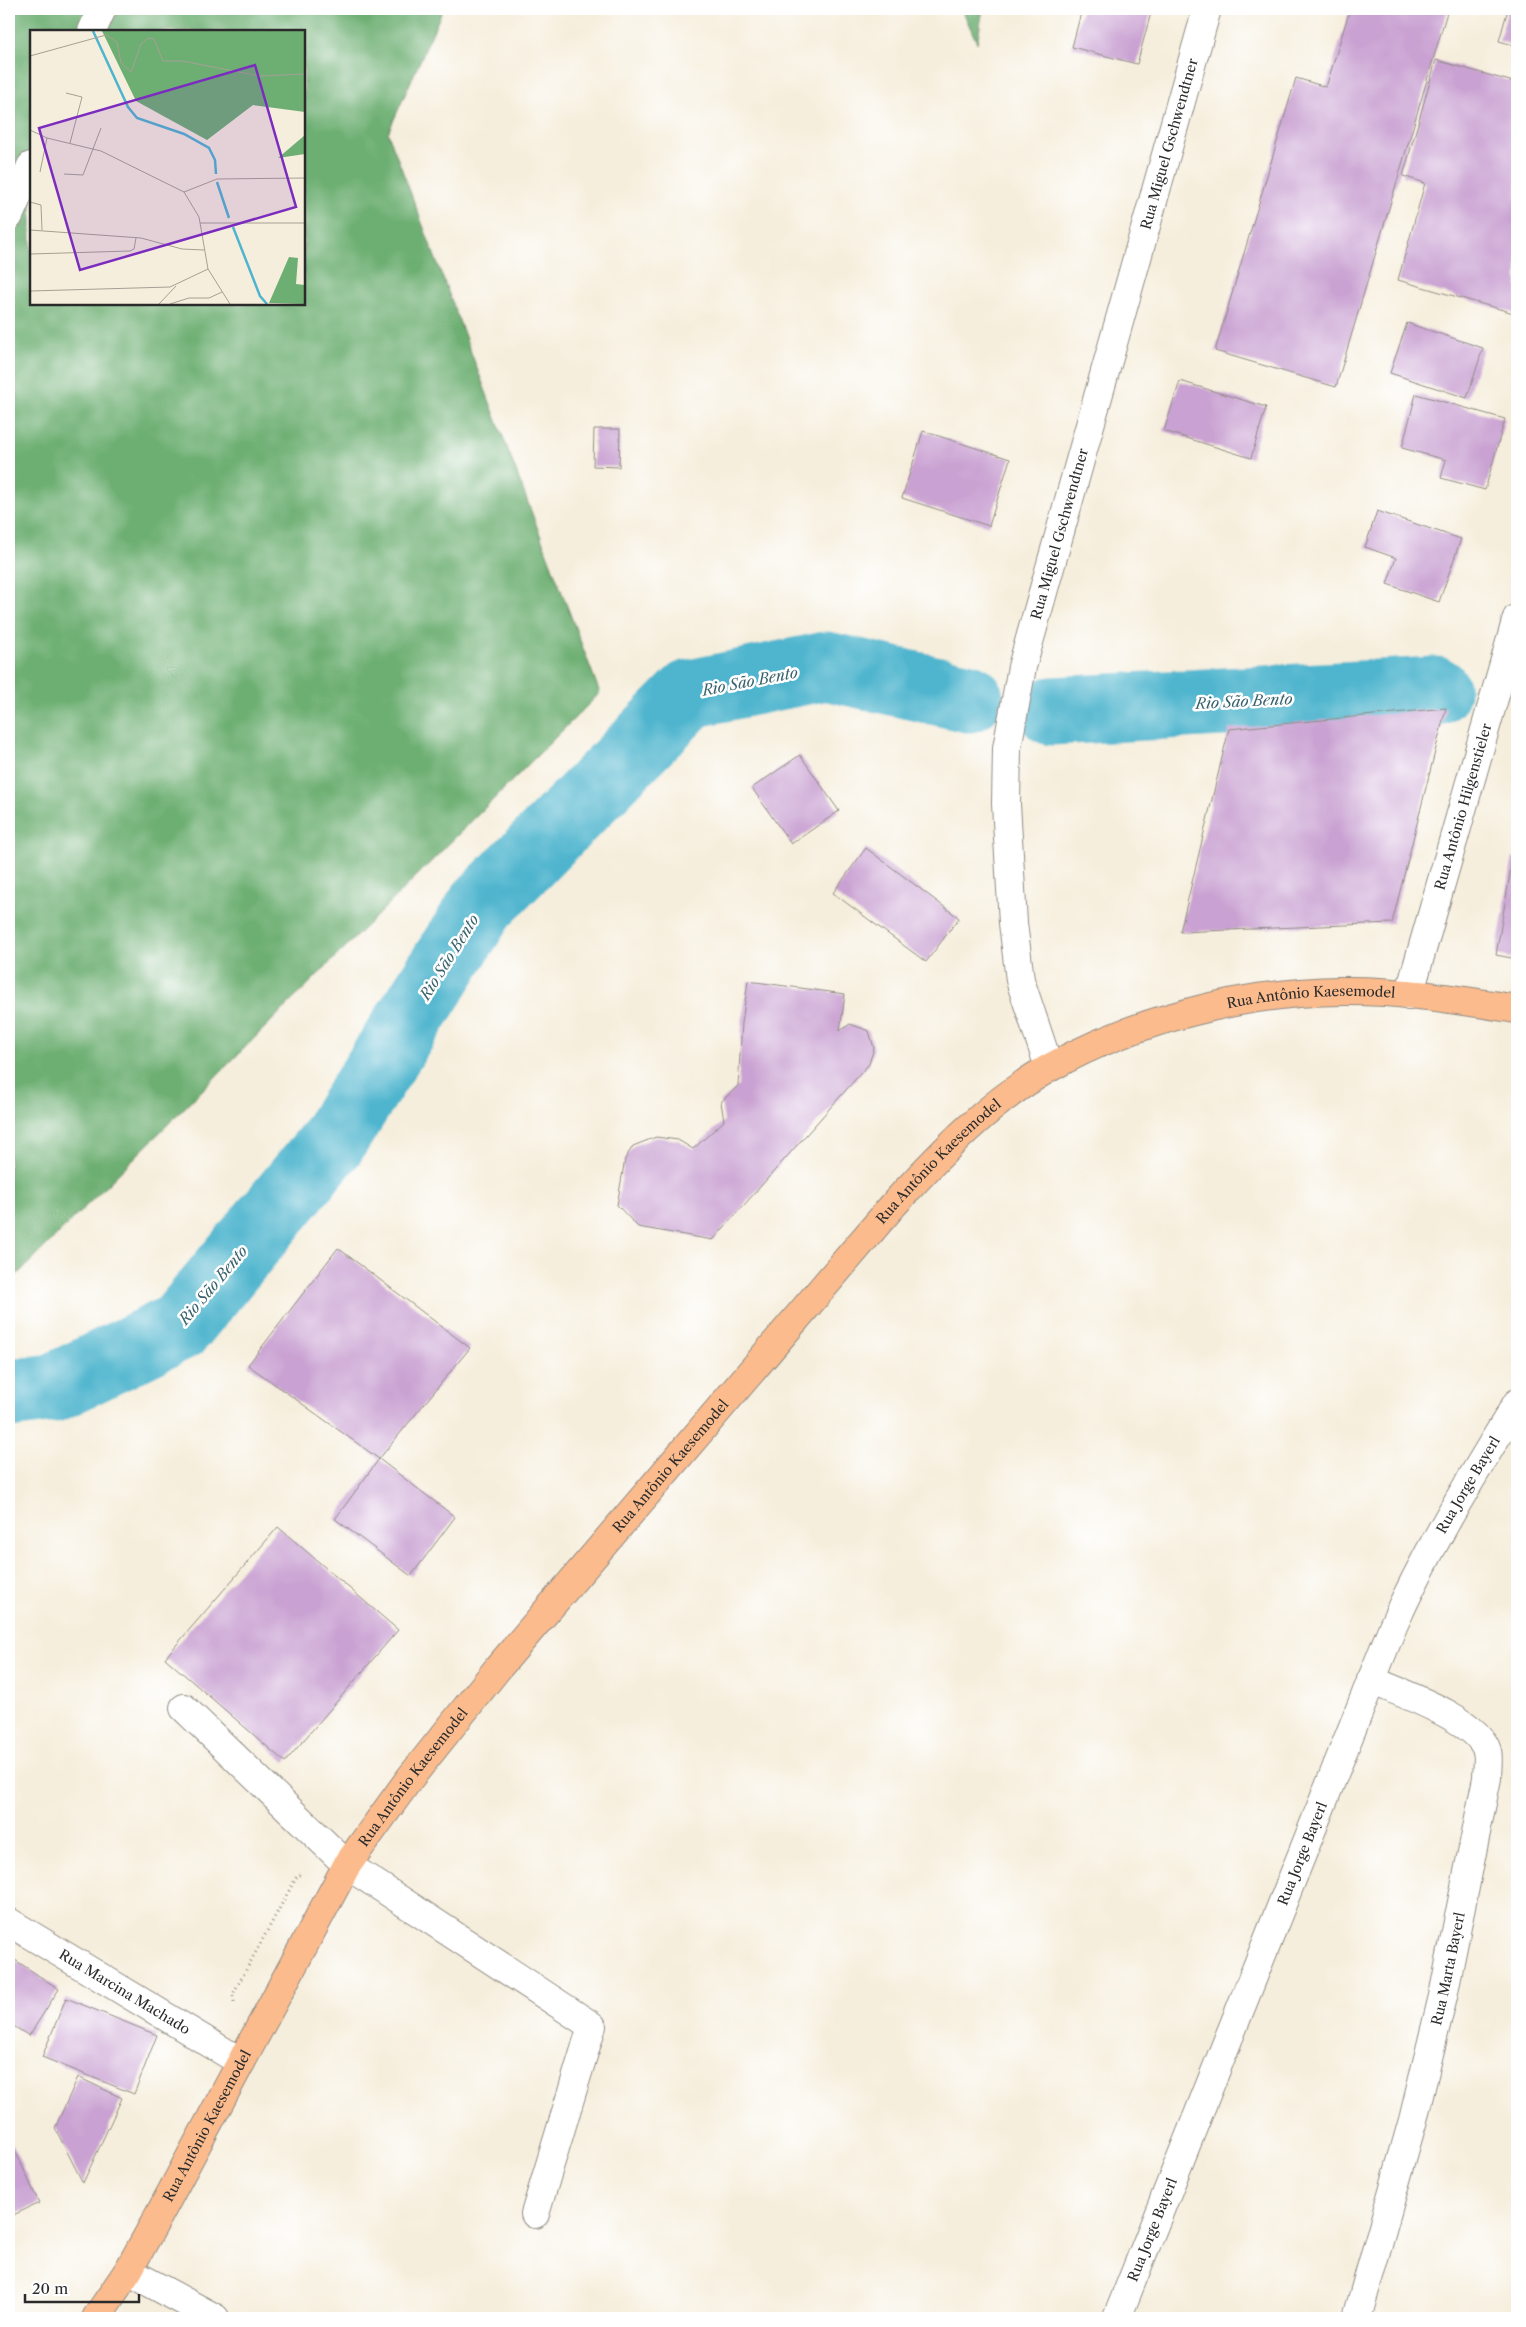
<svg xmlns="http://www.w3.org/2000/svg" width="1526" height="2327" font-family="'Libre Caslon Text',serif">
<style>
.forest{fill:#6daf72;stroke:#4c6d4e;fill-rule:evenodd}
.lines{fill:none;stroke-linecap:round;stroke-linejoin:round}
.river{stroke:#4fb5ce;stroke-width:69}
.building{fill:#c9a1d2}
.minor-casing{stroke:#908c84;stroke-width:30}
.major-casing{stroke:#908c84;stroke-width:30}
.path{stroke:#908c84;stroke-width:3;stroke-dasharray:1 4;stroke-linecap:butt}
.minor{stroke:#fff;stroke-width:28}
.major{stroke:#fbbb8d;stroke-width:28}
.labels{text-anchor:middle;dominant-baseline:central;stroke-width:5;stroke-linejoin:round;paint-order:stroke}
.street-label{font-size:14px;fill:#2b2b2b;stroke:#fff}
.water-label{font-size:15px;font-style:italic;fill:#39626c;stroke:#fff}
.inset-river{fill:none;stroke:#4fb5ce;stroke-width:2.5}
.inset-road{fill:none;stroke:#a5a095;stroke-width:1}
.view{fill:#7b2cbf;fill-opacity:0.15;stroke:#7b2cbf;stroke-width:2.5}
.inset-edge{fill:none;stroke:#2b2b2b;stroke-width:2.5}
</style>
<rect width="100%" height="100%" fill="#fff"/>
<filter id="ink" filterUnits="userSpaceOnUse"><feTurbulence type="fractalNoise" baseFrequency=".02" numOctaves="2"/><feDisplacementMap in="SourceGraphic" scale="10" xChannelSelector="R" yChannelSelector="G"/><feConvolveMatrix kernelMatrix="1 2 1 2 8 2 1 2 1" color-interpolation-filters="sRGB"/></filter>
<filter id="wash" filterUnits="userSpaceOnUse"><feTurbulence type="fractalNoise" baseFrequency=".0096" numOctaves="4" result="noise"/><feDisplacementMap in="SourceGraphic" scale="20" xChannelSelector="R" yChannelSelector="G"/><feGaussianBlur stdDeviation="1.12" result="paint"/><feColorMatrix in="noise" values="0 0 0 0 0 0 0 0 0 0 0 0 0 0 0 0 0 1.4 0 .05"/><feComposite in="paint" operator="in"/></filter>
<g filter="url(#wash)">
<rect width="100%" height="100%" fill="#f6eedc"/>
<path class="forest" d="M9 9H443L388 133 600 693 9 1283ZM31 31H304V304H31Z
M962 9H983L977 43Z"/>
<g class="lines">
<path class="river" d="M1052 711 1436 691
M9 1394 53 1388 180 1326 332 1142 482 905 690 694 826 666 969 698"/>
</g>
<g id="blocks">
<path class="building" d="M1082 9H1152L1137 64 1072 47Z
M1350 9H1448L1336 387 1215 351 1296 78 1326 87Z
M1508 9H1517V46L1499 41Z
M1436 60 1517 83V314L1398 280 1425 183 1403 176Z
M1407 323 1483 348 1467 398 1390 373Z
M1180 381 1266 407 1251 458 1164 431Z
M1416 394 1505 419 1485 490 1441 478 1446 460 1402 448Z
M594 429H620L619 467 593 466Z
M923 431 1010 459 989 526 902 498Z
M1377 511 1461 539 1439 602 1387 584 1396 558 1365 547Z
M1446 708 1392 923 1180 932 1229 729Z
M800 755 839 811 791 844 752 788Z
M866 848 959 918 926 962 833 893Z
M1513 857 1517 858V959L1496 955Z
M748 981 845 994 840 1031 850 1024 869 1031 874 1048 869 1064 713 1240 638 1227 617 1205 625 1159 633 1146 656 1137 678 1140 693 1149 724 1121 721 1102 738 1086 742 1023Z
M338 1248 470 1348 379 1459 248 1365Z
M379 1459 455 1517 411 1576 335 1519Z
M278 1527 398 1630 285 1762 165 1658Z
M9 1956 59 1989 29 2036 9 2023Z
M66 1998 157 2035 134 2094 42 2057Z
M78 2077 122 2098 83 2183 55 2128Z
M9 2137 39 2203 9 2217Z"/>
</g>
</g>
<g filter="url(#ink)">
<use href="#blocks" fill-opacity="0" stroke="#908c84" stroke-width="1"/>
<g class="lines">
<g class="minor-casing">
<g id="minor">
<path d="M92 31 102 9"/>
<path d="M9 216 31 166"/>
<path id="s1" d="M1409 995 1517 618"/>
<path id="s2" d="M1049 1067 1020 980 1013 923 1006 804 1007 748 1022 667 1207 9"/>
<path d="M184 1708 347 1865 592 2026 535 2214"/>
<path id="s3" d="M9 1922 241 2062"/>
<path d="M128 2271 215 2318"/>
<path id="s4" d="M1117 2318 1393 1626C1428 1547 1473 1476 1517 1403"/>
<path id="s5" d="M1357 2318 1413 2120 1443 1996 1487 1778C1487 1770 1489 1758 1487 1751 1478 1719 1400 1693 1371 1680"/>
</g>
</g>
<g class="major-casing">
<g id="major">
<path id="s6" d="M96 2318 128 2271 159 2215 347 1865 410 1778 498 1668 895 1203C941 1153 991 1100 1051 1067 1135 1020 1245 992 1341 991 1400 990 1459 1000 1517 1009"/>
</g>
</g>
<path class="path" d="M234 2002 233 1994 297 1876 303 1874"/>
<use href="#minor" class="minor"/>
<use href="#major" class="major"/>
</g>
</g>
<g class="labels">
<g class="street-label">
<text stroke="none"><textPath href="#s2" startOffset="950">Rua Miguel Gschwendtner</textPath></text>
<text stroke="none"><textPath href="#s2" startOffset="545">Rua Miguel Gschwendtner</textPath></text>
<text stroke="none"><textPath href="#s1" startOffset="196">Rua Antônio Hilgenstieler</textPath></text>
<text stroke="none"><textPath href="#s6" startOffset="1858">Rua Antônio Kaesemodel</textPath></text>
<text stroke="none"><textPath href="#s6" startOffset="1438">Rua Antônio Kaesemodel</textPath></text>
<text stroke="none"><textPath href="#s6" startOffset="1032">Rua Antônio Kaesemodel</textPath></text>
<text stroke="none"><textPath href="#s4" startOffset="905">Rua Jorge Bayerl</textPath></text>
<text stroke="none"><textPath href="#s6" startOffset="628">Rua Antônio Kaesemodel</textPath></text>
<text stroke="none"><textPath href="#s4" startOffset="500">Rua Jorge Bayerl</textPath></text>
<text stroke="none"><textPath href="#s5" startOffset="361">Rua Marta Bayerl</textPath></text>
<text stroke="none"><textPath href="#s3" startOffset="135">Rua Marcina Machado</textPath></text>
<text stroke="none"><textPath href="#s6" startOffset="222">Rua Antônio Kaesemodel</textPath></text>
<text stroke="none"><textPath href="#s4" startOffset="95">Rua Jorge Bayerl</textPath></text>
</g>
<g class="water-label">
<text transform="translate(750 681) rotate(-11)">Rio São Bento</text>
<text transform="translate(1244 701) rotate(-3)">Rio São Bento</text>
<text transform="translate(449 957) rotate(-58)">Rio São Bento</text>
<text transform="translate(213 1285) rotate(-50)">Rio São Bento</text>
</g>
</g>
<g transform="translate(30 30)">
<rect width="275" height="275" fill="#f6eedc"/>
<path d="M72 1H275V82L223 75 177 110 106 71ZM275 105V124L248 128ZM259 227 268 228 266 254 275 255V274L239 273Z" fill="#6daf72"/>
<path class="inset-river" d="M63 1 98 77 107 88 154 104 179 118 185 130 186 144M187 152 199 188M203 197 230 266 237 274"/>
<path class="inset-road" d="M0 26 76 5 87 12 91 33 101 42 111 14 118 8 124 9 133 31H152L230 46 275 44M36 63 52 67 40 113M0 100 17 108 71 121 154 162 169 187 178 239 200 274M10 142 17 108M34 144 53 145 71 98M154 162 187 149 275 148M0 172 11 175 12 200M170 193H275M0 200 111 208 152 219 174 220M0 224 100 221 104 219 106 208M0 261 140 257 178 239M129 274 146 256M140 274 159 268H179L192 262"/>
<path class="view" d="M225 35 266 177 50 240 9 98Z"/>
<rect width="275" height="275" class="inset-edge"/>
</g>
<rect width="1526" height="2327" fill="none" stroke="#fff" stroke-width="30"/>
<path d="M25 2294v8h114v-8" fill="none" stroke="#2b2b2b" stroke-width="2.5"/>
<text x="32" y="2294" font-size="15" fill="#2b2b2b" stroke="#ffffff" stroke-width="4" paint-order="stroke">20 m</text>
</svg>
